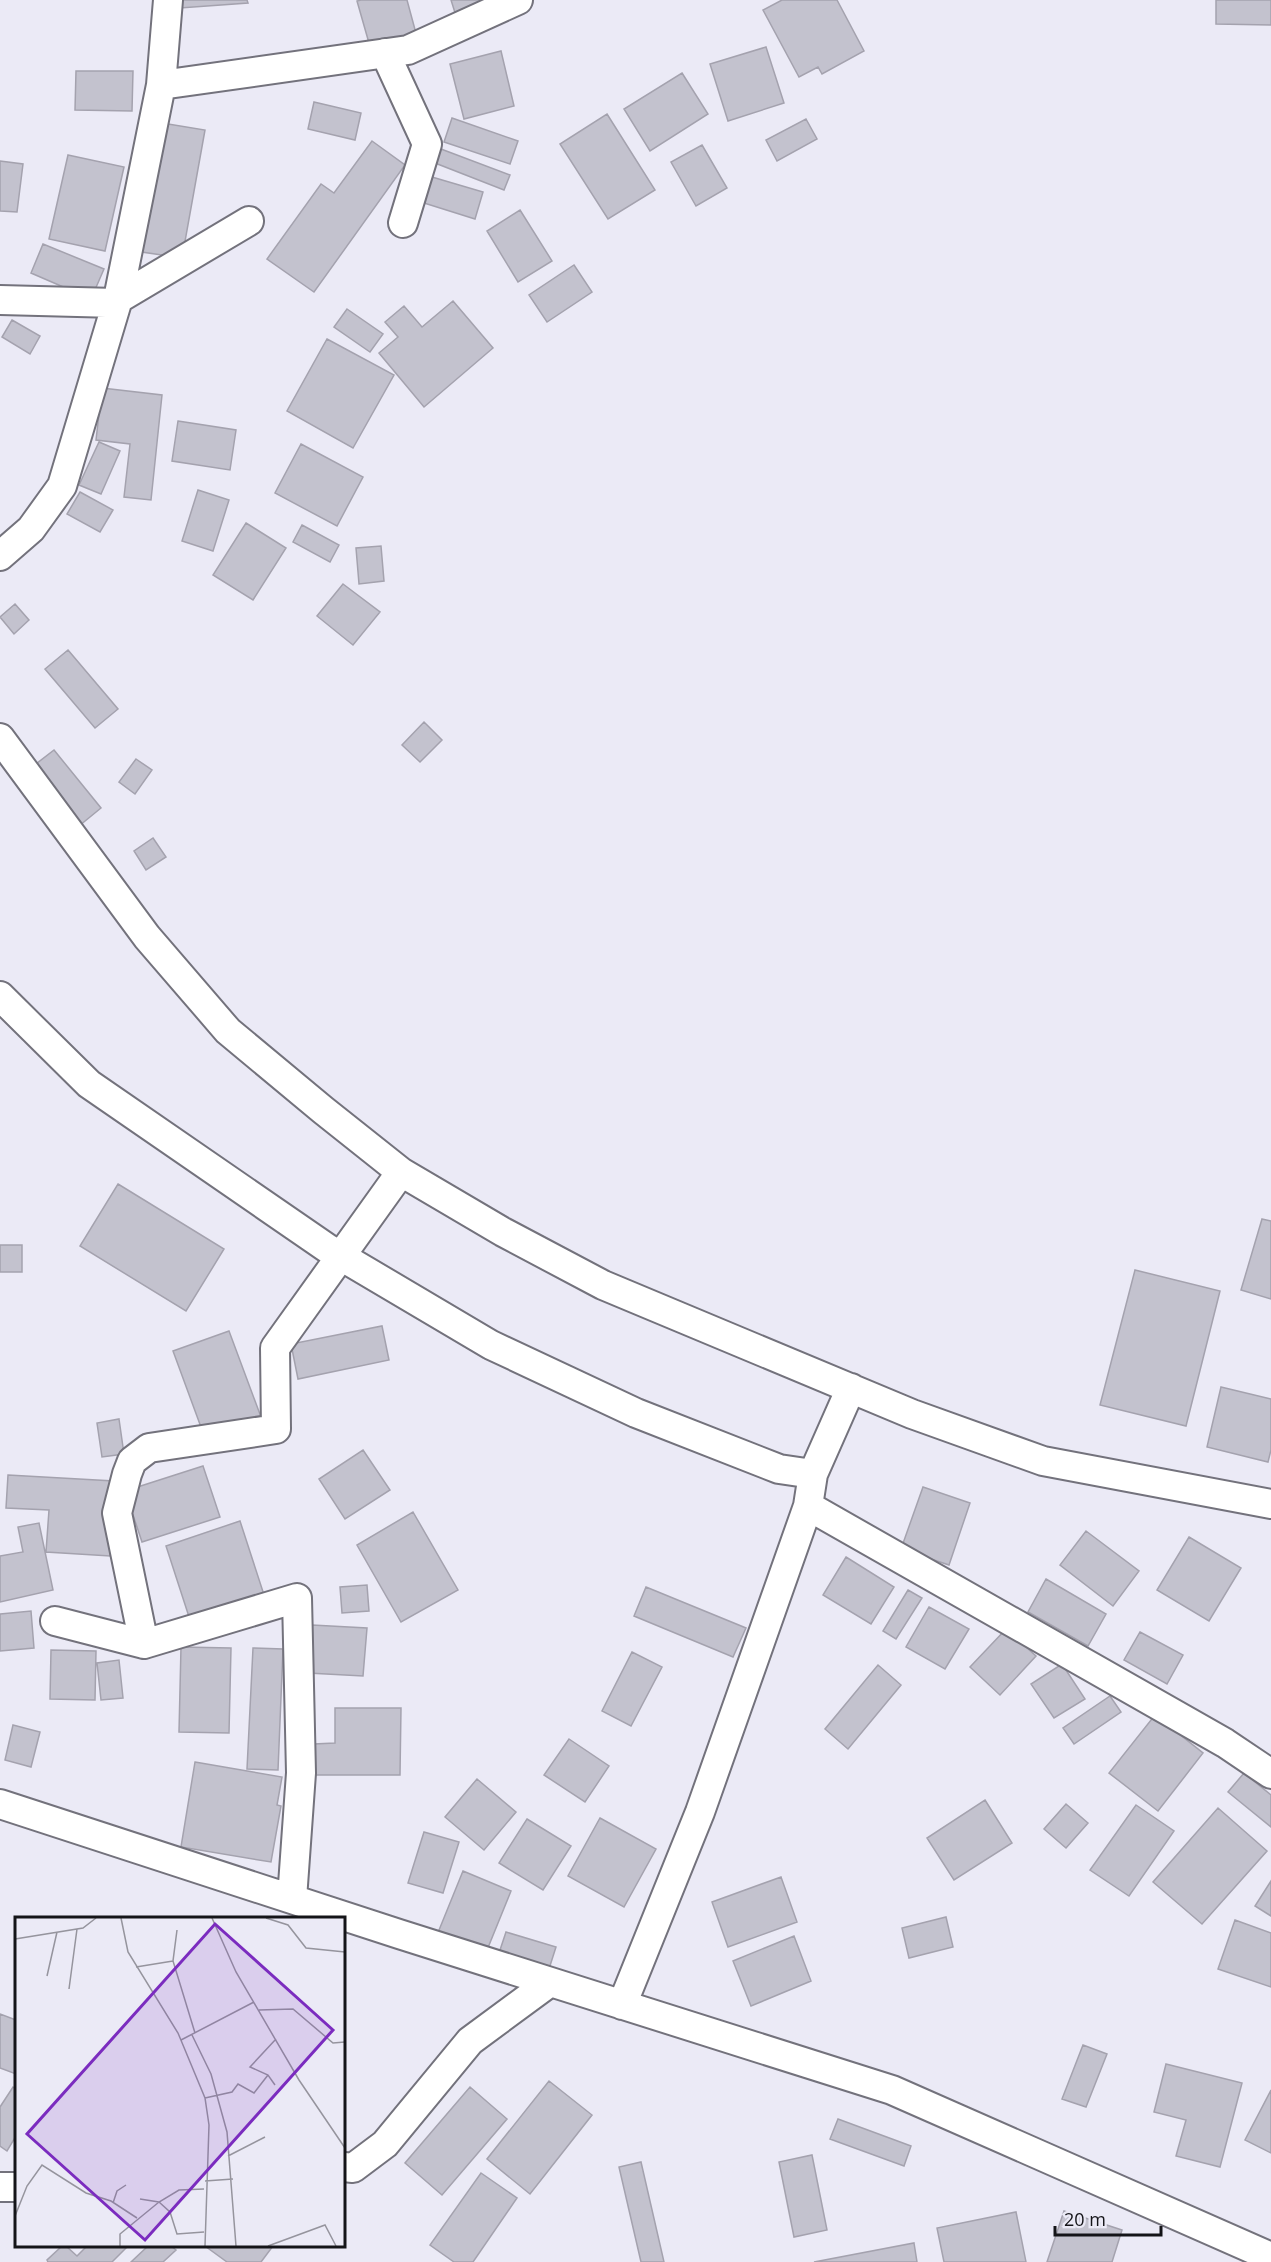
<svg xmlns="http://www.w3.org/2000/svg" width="1271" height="2262" font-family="'Open Sans',sans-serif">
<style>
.building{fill:#c3c2ce;stroke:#a4a2ae;stroke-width:1.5}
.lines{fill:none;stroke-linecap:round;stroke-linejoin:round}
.minor-casing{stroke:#73727c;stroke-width:32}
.minor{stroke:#fff;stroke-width:28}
.inset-road{fill:none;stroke:#95949d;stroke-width:1.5}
.view{fill:#7b2cbf;fill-opacity:0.15;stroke:#7b2cbf;stroke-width:3}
.inset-edge{fill:none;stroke:#141418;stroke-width:3}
</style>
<rect width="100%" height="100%" fill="#ebeaf6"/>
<path class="building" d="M179 0H247L248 3 180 8Z
M361 0H407L417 37 371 50 357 1Z
M451 0H506L457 19Z
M782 0H837L864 51 822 74 818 67 799 77 763 10Z
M1216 0H1271V25L1216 24Z
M766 47 784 103 728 121 710 64Z
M501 51 514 106 464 119 450 64Z
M76 71H133L132 111 75 110Z
M682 73 708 114 650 151 624 109Z
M314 102 361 113 355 140 308 129Z
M607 114 655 190 608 219 560 144Z
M452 118 518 141 510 164 444 142Z
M806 119 817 139 777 161 766 140Z
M156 122 205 130 182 258 135 251Z
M372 141 405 165 314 292 267 259 321 184 334 193Z
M702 145 727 188 696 206 671 162Z
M441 149 510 175 504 190 435 163Z
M68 155 124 167 105 251 49 239Z
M0 161 23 164 17 212 0 211Z
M432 177 483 192 475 219 424 203Z
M520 210 552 261 518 282 487 231Z
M43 244 104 269 91 299 31 273Z
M574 265 592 292 547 322 529 295Z
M453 301 493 348 424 407 379 353 398 337 385 322 404 306 422 327Z
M347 309 383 334 370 352 334 327Z
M12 320 40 336 30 354 2 337Z
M327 339 394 375 353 448 287 411Z
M102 388 162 395 151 500 124 497 130 444 96 440Z
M178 421 236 430 230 470 172 461Z
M99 442 120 451 101 494 79 485Z
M301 444 363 477 337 526 275 493Z
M198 490 229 500 213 551 182 541Z
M80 492 113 510 100 532 67 514Z
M246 523 286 548 253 600 213 575Z
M302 525 339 545 330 562 293 542Z
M381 546 384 581 359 584 356 548Z
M343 584 380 612 353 645 317 616Z
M15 604 29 620 14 634 0 617Z
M68 650 118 709 95 728 45 669Z
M424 722 442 740 420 762 402 745Z
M54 750 101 808 79 826 32 767Z
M136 759 152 770 135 794 119 782Z
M153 838 166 857 146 870 134 851Z
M118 1184 224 1249 186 1311 80 1246Z
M1262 1219 1271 1221V1299L1241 1290Z
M0 1245H22V1272H0Z
M1135 1270 1220 1291 1186 1426 1100 1405Z
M382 1326 389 1360 298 1379 291 1344Z
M229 1331 261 1417 205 1438 173 1351Z
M1221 1387 1271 1399V1450L1268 1462 1207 1447Z
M119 1419 124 1454 102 1457 97 1423Z
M363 1450 390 1490 345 1519 319 1479Z
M203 1466 220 1517 142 1542 125 1491Z
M8 1475 114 1481 110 1556 46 1552 49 1510 6 1508Z
M923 1487 970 1503 949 1565 901 1549Z
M413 1512 458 1590 401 1622 357 1545Z
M240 1521 266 1601 192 1626 166 1546Z
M39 1523 53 1590 0 1602V1556L23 1552 18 1527Z
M1086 1531 1139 1571 1113 1606 1060 1565Z
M1189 1537 1241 1568 1209 1621 1157 1590Z
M846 1557 894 1587 871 1624 823 1595Z
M1046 1579 1106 1614 1088 1646 1028 1612Z
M367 1585 369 1611 342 1613 340 1587Z
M646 1587 746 1628 733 1657 634 1616Z
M908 1590 922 1598 896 1639 883 1631Z
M929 1607 969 1629 945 1669 906 1647Z
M31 1611 34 1648 0 1651V1614Z
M312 1625 367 1628 363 1676 308 1673Z
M1006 1629 1036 1656 1000 1695 970 1667Z
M1140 1632 1183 1655 1167 1684 1124 1660Z
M181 1647 231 1648 229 1733 179 1732Z
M253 1648 283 1649 278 1770 247 1769Z
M51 1650 96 1651 95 1700 50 1699Z
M632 1652 662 1667 631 1726 602 1711Z
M119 1660 123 1698 101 1700 97 1663Z
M1062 1664 1085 1699 1054 1718 1031 1684Z
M878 1665 901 1685 848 1749 825 1729Z
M1110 1696 1121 1712 1074 1744 1063 1728Z
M335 1708H401L400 1775H314V1744L335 1743Z
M1155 1715 1203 1753 1158 1811 1109 1773Z
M13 1725 40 1732 31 1767 5 1760Z
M569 1739 609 1766 585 1802 544 1775Z
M195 1762 282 1777 277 1805 281 1806 271 1862 181 1847Z
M1244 1773 1271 1795V1827L1228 1792Z
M477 1779 516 1812 484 1850 445 1817Z
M985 1800 1012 1843 954 1880 927 1838Z
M1066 1804 1088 1823 1066 1848 1044 1829Z
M1136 1805 1174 1831 1129 1896 1090 1870Z
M1218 1808 1267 1851 1202 1924 1153 1882Z
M600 1818 656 1849 624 1907 568 1876Z
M527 1819 571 1846 543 1890 499 1863Z
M424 1832 459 1842 443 1893 408 1883Z
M463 1871 511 1891 485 1955 437 1935Z
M781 1877 797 1922 728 1947 712 1902Z
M1271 1881V1916L1255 1906Z
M946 1917 953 1947 909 1958 902 1928Z
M1235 1920 1271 1933V1987L1218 1969Z
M506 1932 556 1947 548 1972 498 1956Z
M794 1936 811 1981 751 2006 733 1961Z
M0 2014 16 2020V2074L0 2068Z
M1083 2045 1107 2054 1086 2107 1062 2099Z
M1166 2064 1242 2083 1220 2167 1176 2156 1186 2120 1154 2112Z
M549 2081 592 2115 530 2194 487 2159Z
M13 2087 16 2089V2136L7 2151 0 2146V2107Z
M470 2087 507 2119 442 2195 405 2163Z
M1271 2090V2153L1245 2140Z
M838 2119 911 2146 904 2166 830 2139Z
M812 2155 827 2230 794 2237 779 2162Z
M641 2162 664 2262H641L619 2167Z
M481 2173 517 2198 473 2262H454L430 2245Z
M1064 2211 1122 2230 1112 2262H1047Z
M1016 2212 1026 2262H944L937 2228Z
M914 2243 917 2262H814Z
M62 2246H66L77 2256 87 2246H128L112 2262H48L47 2260Z
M148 2246H171L176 2250 163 2262H131Z
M205 2246H273L261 2262H227Z"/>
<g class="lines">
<g class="minor-casing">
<path id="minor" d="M385 53 427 144 403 223
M161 85 408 50 518 0
M118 299 249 221
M0 300 116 303
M0 556 31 529 62 486 118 299 161 85 168 0
M0 738 147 937 228 1031 323 1110 401 1172 503 1232 603 1285 912 1414 1043 1461 1271 1504
M0 996 89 1084 327 1248 491 1345 636 1413 779 1469 813 1474
M808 1506 1225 1743 1271 1774
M55 1621 144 1644 297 1598 301 1773 292 1899
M144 1644 117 1513 127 1474 132 1461 149 1448 276 1429 275 1348 401 1172
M0 1804 399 1934 892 2090 1271 2257
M622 2005 700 1812 808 1506 813 1474 851 1388
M344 2167 353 2168 385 2144 470 2041 550 1982
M0 2187H16"/>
</g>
<use href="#minor" class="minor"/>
</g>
<g transform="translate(15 1917)">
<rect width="330" height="330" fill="#ebeaf6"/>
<path class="inset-road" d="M106 1 113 35 163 116 190 181 194 208 190 329M197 1 221 55 284 163 330 231M251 1 273 8 291 31 330 35M162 13 158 44 180 116M0 22 68 11 81 1M121 50 158 44M32 59 42 15M54 72 62 12M244 93 278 92 318 126 330 125M177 118 196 157 212 215 221 329M166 123 239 85M260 168 253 158 235 150 261 122M190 181 217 175 223 167 239 176 253 158M213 239 250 220M190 264 218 262M125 282 144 285M144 285 155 295 162 317 189 315M98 286 102 274 111 268M0 299 12 269 27 248 71 276 96 284 122 301M105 329V317L144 285 164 273 189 272M253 329 310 308 321 329"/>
<path class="view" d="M200 7 318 113 130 323 12 217Z"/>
<rect width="330" height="330" class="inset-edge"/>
</g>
<path d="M1055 2226v9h106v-9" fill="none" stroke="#141418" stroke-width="3"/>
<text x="1064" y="2226" font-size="18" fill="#141418" stroke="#ebeaf6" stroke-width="4.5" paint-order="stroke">20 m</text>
</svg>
